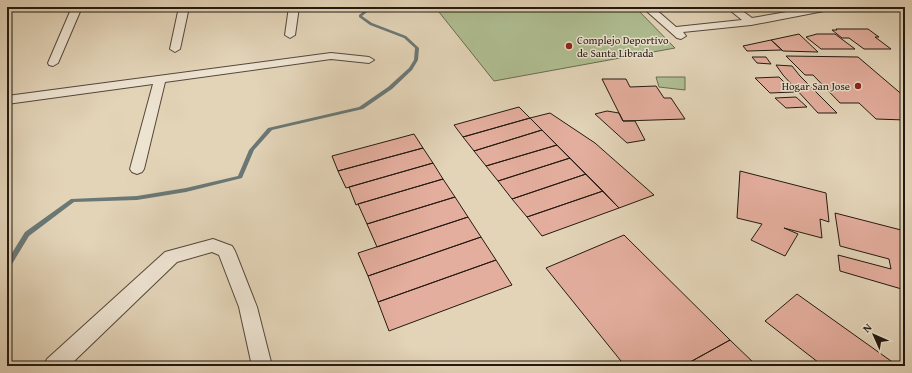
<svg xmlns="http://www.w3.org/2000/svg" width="912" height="373" font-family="'Gentium Book Plus',serif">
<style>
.green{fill:#afbe92;stroke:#696c52}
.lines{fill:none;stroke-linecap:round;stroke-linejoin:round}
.stream{fill:#6a7876;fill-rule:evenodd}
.building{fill:#e4ae9e;stroke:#231a11}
.minor-casing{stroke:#53483b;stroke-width:2}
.minor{fill:#ede3d1;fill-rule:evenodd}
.poi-dot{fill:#8f2418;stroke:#ede3d1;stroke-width:1.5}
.labels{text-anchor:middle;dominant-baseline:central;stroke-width:3;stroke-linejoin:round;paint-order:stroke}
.far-poi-label{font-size:11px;fill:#231a11;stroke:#ede3d1;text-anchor:start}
</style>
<rect width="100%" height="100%" fill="#e3d4b8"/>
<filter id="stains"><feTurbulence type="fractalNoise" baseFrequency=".005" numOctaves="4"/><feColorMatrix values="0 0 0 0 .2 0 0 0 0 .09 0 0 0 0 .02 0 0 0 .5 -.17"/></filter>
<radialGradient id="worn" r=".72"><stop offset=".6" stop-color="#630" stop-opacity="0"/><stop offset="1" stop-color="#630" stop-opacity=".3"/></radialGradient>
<path class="green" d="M435 7H635L675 48 494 81Z
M656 77H685V90L659 87Z"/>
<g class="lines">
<path class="stream" d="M369 7H376L371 9 362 16 372 23 406 36 419 48 418 60 412 70 392 89 363 109 272 130 254 150 242 178 186 192 137 200 74 202 29 236 9 269 7 270V261L25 232 71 199 137 196 186 188 238 176 249 150 268 128 359 107 388 87 409 68 414 60 415 48 404 38 370 25 359 17V15Z"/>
</g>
<path class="building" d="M836 29H868L879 37H875L891 49H864L849 38H842L832 30H837Z
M799 34 818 52 783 51 771 40Z
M817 34H835L855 49H821L806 37Z
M771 40 782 50 747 51 743 46Z
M786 56 858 57 905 97V120L876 119 859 103H840L813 75H805Z
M752 57H766L771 64 757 63Z
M776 65 792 66 800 76 837 113H818L783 75Z
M779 77 794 92 770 93 755 78Z
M602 79H626L630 87 656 86 664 98H671L685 119 623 121Z
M796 97 807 107 786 108 775 98Z
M519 107 530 118 463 137 454 125Z
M607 111 619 113 623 121H635L645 140 627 143 595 114Z
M550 113 595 143 654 195 619 208 530 118Z
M530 118 542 130 474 151 463 137Z
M542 130 557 145 486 166 474 151Z
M414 134 423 148 338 171 332 156Z
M557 145 570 158 498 181 486 166Z
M423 148 433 163 346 188 338 171Z
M570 158 586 174 512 199 498 181Z
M433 163 443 179 358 204 356 205 349 187Z
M740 171 826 193 829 222 820 219 822 238 784 228 798 234 785 256 751 240 762 224 737 218Z
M586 174 603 191 527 217 512 199Z
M443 179 455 197 367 224 358 204Z
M603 191 619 208 542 236 527 217Z
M455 197 468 217 377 247 367 224Z
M835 213 905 231V290L840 271 838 255 891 269 889 259 840 246Z
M468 217 481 237 368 276 358 253Z
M624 235 730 340 683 366H625L546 268Z
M481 237 496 260 378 302 368 276Z
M496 260 512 285 389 331 378 302Z
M797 294 898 366H823L765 321Z
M730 340 757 366H683Z"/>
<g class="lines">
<g class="minor-casing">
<path id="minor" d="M72 7H82L58 63 53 66 49 65 48 63Z
M179 7H189L180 49 175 52 170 49Z
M289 7H299L295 35 290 38 285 35Z
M642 7H653L676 27 742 20 726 7H737L752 18 815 7H834L829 10 751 25 683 32 686 36 681 39 677 38Z
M331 53 369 57 374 60 369 63 331 59 165 82 144 169 142 172 137 174 132 172 130 169 153 84 7 104V96Z
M213 239 232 246 235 251 257 307 272 366H252L239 307 219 255 212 252 177 262 69 366H44L47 359 165 252Z"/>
</g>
<use href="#minor" class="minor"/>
</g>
<g class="poi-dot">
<circle cx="569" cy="46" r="4"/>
<circle cx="858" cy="86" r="4"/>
</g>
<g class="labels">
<g class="far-poi-label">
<text x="577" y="40">Complejo Deportivo<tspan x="577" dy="13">de Santa Librada</tspan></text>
<text x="850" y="86" text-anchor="end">Hogar San Jose</text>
</g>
</g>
<rect width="912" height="373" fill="none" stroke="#e3d4b8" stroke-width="24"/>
<rect x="8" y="8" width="896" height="357" fill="none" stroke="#231a11" stroke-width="2"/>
<rect x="12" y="12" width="888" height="349" fill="none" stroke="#231a11"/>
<g transform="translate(874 335) rotate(315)" stroke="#ede3d1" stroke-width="3" paint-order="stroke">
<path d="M0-3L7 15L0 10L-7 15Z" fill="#231a11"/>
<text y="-6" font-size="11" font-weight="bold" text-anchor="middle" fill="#231a11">N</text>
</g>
<rect width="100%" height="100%" filter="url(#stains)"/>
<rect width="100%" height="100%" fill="url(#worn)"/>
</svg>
